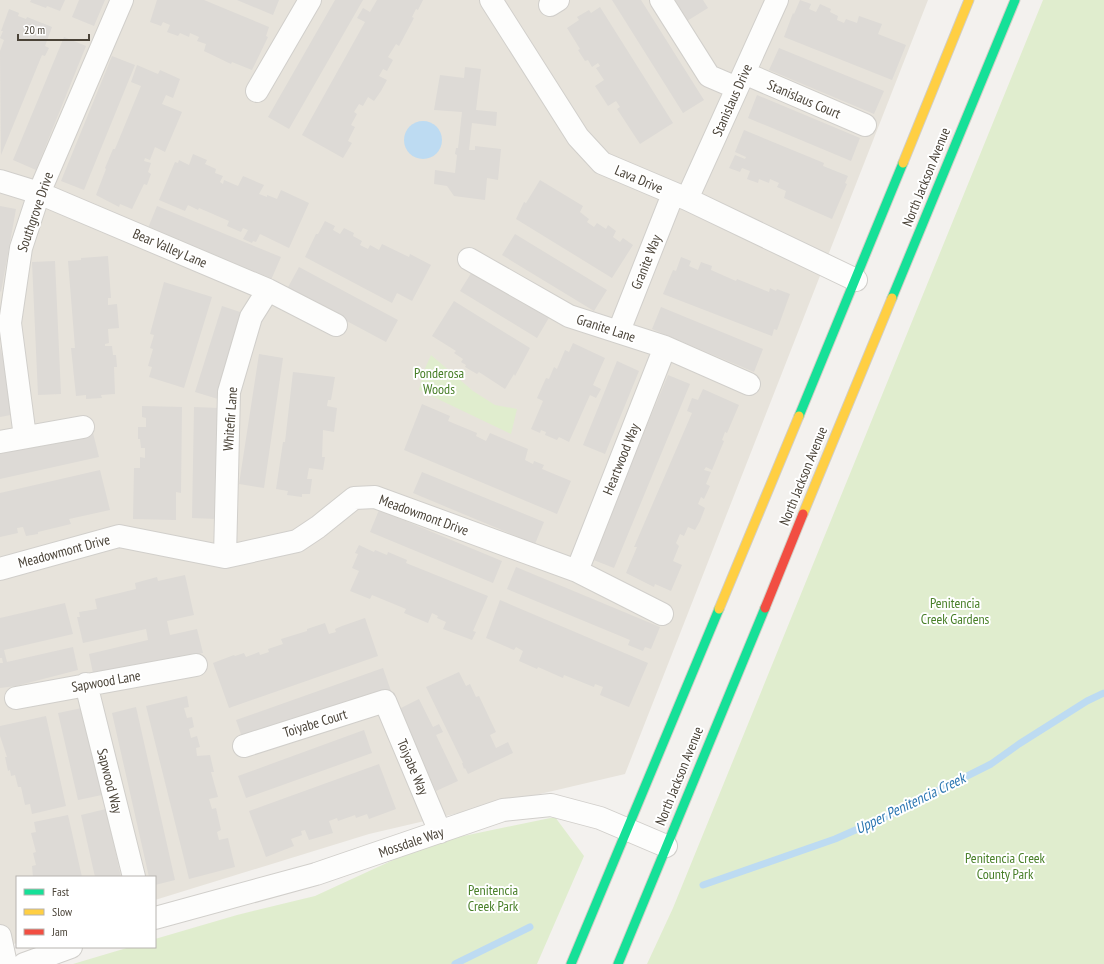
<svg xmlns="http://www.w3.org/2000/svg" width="1104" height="964" font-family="'PT Sans Narrow',sans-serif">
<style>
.residential{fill:#e7e3db}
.green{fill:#e0edce}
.water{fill:#bddbf2}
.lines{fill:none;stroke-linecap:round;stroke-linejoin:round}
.stream{stroke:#bddbf2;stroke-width:7}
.building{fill:#dddad6}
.street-casing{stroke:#d1cfcb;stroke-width:24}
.fast-casing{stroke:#d2cec5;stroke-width:11}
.slow-casing{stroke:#d2cec5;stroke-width:11}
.jam-casing{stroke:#d2cec5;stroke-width:11}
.street{stroke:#fdfdfc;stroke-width:22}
.fast{stroke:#16e098;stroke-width:9}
.slow{stroke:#ffcf43;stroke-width:9}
.jam{stroke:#f24e42;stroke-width:9}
.labels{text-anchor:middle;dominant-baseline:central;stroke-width:4;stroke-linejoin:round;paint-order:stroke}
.street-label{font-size:14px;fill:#4a4338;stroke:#fff}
.park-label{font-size:14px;fill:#487f28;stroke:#fff}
.water-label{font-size:15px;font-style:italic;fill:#2c77b2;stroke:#fff}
</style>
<rect width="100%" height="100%" fill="#f3f1ee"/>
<path class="residential" d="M0 0H928L625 774 369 834 155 900V877H17V943L0 948Z"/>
<path class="green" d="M1043 0H1104V964H647L673 908Z
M431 355 473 391 495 405 517 409 511 434 419 390 423 373Z
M555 817 584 856 537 964H73L130 947H155V939L237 915 315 896 430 843Z"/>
<path class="water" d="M404 140a19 19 0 1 1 38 0a19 19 0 1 1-38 0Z"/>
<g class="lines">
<path class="stream" d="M703 885 835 839 885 817 991 764 1019 744 1087 701 1104 693
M455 964 530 927"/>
</g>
<path class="building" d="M31 0H65L60 11 47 6 46 8 30 2Z
M79 0H105L94 26 72 17Z
M157 0H204L269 27 266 36 268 37 252 70 232 62 231 64 204 51 206 44 197 41 199 37 190 33 189 37 180 33 178 36 167 32 170 25 163 22 161 26 150 22Z
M237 0H279L273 15Z
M335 0H363L289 129 268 117Z
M377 0H423L418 10 416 9 412 17 414 18 399 46 396 44 388 57 393 60 387 71 383 69 379 76 387 80 381 91 374 101 368 97 363 106 359 104 354 112 357 114 351 125 355 127 348 141 352 143 343 158 302 135 365 22 357 18 363 8 370 12Z
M612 0H641L704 100 683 113Z
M674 0H703L708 8 687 21Z
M800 0 811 4 809 9 816 12 820 4 831 9 830 12 838 16 837 20 844 23 846 19 857 23 859 16 882 24 878 34 906 45 892 80 784 37 793 13 794 14Z
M600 7 673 123 640 144 617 109 620 107 616 101 608 106 595 86 604 80 596 68 600 66 598 63 592 67 588 60 585 61 578 50 580 49 567 28 579 20 577 17 589 10 591 13Z
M9 9 19 13 18 16 26 19 27 17 52 27 45 46 49 48 45 56 42 55 1 155 0 51 4 40 0 38 3 31H1Z
M64 37 86 46 36 170 13 160Z
M779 48 884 91 874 114 769 70Z
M112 56 135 65 84 190 61 181Z
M137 65 158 74 160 70 180 79 173 98 166 95 162 104 182 112 165 152 155 147 150 160 145 158 144 161 151 163 148 172 151 174 147 185 144 184 132 209 120 204 119 207 96 195 106 169 105 168 113 149H115L141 86 131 82Z
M465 67 481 69 476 110 497 112 496 126 472 123 469 150H475V146L501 149 498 180 487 178 485 200 454 196 447 186 434 184 435 170 455 173 457 155 455 154 456 148H458L462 112 434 110 440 75 464 78Z
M757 95 860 138 851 161 748 118Z
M744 130 824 163 823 166 848 176 845 183 847 184 832 219 784 198 786 191 777 187 779 183 770 179 769 183 759 179 758 183 747 179 750 171 742 168 740 172 729 168 735 155 745 159 746 157 735 152Z
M193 154 207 160 205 164 216 169 215 173 223 176 220 182 223 184 224 180 238 186 243 176 264 185 259 194 267 197V195L277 199 281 190 309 203 289 248 260 234 256 242 253 241 252 243 243 239 248 230 243 228 241 232 227 226 229 221 199 208 198 210 188 205 185 211 159 200 175 162 178 163 179 160 189 165Z
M540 180 583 206 580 212 589 219 587 222 594 227 597 223 606 229 608 225 616 231 613 237 620 242 623 238 633 245 612 278 516 219 524 202 526 203Z
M0 206 16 209 1 292 0 291Z
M157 206 281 257 271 280 148 228Z
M325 221 335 226 333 230 340 234 344 228 354 233 353 236 362 241 360 245 368 249 370 245 379 250 382 244 409 257 410 254 431 265 412 301 397 293 392 303 305 257 316 234H318Z
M515 234 607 290 594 311 502 255Z
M108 256 111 298H108V305L117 304 119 328 108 329 109 343 105 344V346H112L113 355H116L117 367H114L115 394 101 395 102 398 86 399V395L76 396 71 348H75L68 261 81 260V258Z
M681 257 691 261 689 266 698 270 701 262 712 266 711 270 736 281 737 279 769 292 770 288 776 291 777 289 790 294 777 330 774 329 772 336 663 294 673 270 676 271Z
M55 261 61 394 38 395 32 262Z
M299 267 398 320 386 342 287 289Z
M473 270 550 316 537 338 460 291Z
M164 282 212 297 184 388 149 377 152 367 148 366 153 349 150 348 154 335 150 334Z
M454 301 530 348 515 376 514 374 505 389 479 372 477 374 465 367 466 365 461 362 463 359 454 353 456 351 432 336Z
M222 306 246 314 218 399 195 392Z
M661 307 763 349 754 372 652 329Z
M573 343 605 358 593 385 601 389 596 398 590 395 569 442 559 437 557 440 545 435 546 432 541 430 540 433 531 429 543 401 537 398 546 378 549 379 554 367 557 369 565 350 569 352Z
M0 346 16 414 0 417Z
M259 354 283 358 264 488 239 484Z
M617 361 639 371 605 454 583 445Z
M293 372 335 377 331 400H328L327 406 337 408 334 432 323 430 322 457H325L323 470 309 468 307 479H312L310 494H302V497L287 495 288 491 276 489 283 442H285Z
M668 375 690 384 614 568 591 559Z
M703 389 739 405 727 433 725 432 722 440 724 441 712 470 706 467 704 470 711 472 706 484 710 486 704 499 701 497 698 504 705 508 700 521 695 530 688 527 684 536 680 534 676 543 679 546 673 561 682 565 671 591 655 584 654 587 626 573 637 547H634L692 413 687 411 692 398 698 400Z
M422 404 450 416 448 421 477 433 476 436 486 441 490 433 528 449 525 460 533 464 534 461 544 465 542 469 571 481 557 514 404 450Z
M142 406 182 407 181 493 176 492V520L133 519 134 468H140V457L145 458V448H141L140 439H138V427H146V418L142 417Z
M194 407 219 408 216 519 192 518Z
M93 433 99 457 0 479V454Z
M100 470 110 510 69 519 71 524 38 532V534L26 536 23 527 17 528 18 533 0 537V493Z
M422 472 544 522 535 544 413 493Z
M379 510 502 561 493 583 370 532Z
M359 545 374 552 375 550 387 555 388 552 407 560 406 563 488 596 473 631 476 632 472 640 443 629 446 622 437 618 438 616 432 613 428 623 404 613 406 609 372 595 370 599 350 591 359 571 352 568 358 554 355 553Z
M516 567 660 627 651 649 645 647 643 651 628 645 630 640 507 589Z
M185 575 194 615 167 621 170 635 197 629 203 653 94 678 89 654 148 640 146 629 83 643 77 617H80L79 612 97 609 95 599 136 589 135 583 157 577 158 581Z
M500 600 648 663 629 707 600 695 603 687 595 684 594 687 564 675 563 678 538 667 537 669 519 661 523 651 516 647 514 650 486 638Z
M65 603 73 634 4 650 7 662 73 647 78 670 16 686 0 688V663H3L2 658H0V618Z
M365 618 378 656 229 708 213 663 234 655 235 656 244 653 246 657 259 652 260 655 269 652 268 649 283 644 281 639 307 631V629L325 623 329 634 336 632 335 629 342 626Z
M383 668 391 691 244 743 236 720Z
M459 672 466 686 470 684 476 697 479 696 496 732 490 735 496 748 508 742 513 753 468 774 465 768 464 769 462 763H463L426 687Z
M187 696 189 707 184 708 187 718 192 717 194 727 189 729 191 738 197 736 200 747 196 748 197 756 210 755 214 772H211L218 797 209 799 212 809 216 808 221 830 217 832 219 840 228 838 235 867 189 879 146 706Z
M419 699 433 727 439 724 443 732 436 735 458 781 436 791 397 710Z
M136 707 175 880 155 885V877H149L112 713Z
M82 708 102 795 78 800 58 713Z
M46 716 66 806 32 814 30 804 25 805 21 787H18L15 775 11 776 10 770 8 771 5 757H7L0 736V726Z
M364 730 372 753 246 798 238 776Z
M379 764 396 809 369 819 367 814 356 818 355 815 338 821 337 818 329 821 333 833 309 840 305 830 301 831 302 835 291 839 294 846 266 857 249 811Z
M106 809 121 877H95L81 815Z
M68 815 82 877H33L32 866 36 865 33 853 36 852 31 833 36 832 34 822Z"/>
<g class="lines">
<g class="street-casing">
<path id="street" d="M491 0 578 137 602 163 687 199 856 280
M661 0 709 76 737 88
M550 5 558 0
M744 73 865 125
M257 91 310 0
M0 181 39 193 268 290 336 325
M687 199 777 0
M469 259 569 316 665 347 749 384
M619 331 673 194
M25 437 10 323 21 248 39 193 122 0
M0 442 83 427
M225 557 229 392 251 317 268 290
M0 569 119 536 225 557 297 541 318 527 354 498 375 497 577 571 662 614
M577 571 665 347
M86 684 134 877
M16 698 196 665
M244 746 385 701 440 832
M155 918 316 874 503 810 551 805 600 818 666 846
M0 936 6 964
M24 964 71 947"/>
</g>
<g class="fast-casing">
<path id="fast" d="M892 298 1015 0
M799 416 903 163
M571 964 719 609
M618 964 765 608"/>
</g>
<g class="slow-casing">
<path id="slow" d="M903 163 969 0
M803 514 892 298
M719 609 799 416"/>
</g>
<g class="jam-casing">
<path id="jam" d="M765 608 803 514"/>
</g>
<use href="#street" class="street"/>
<use href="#fast" class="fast"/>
<use href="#slow" class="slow"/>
<use href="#jam" class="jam"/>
</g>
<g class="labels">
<g class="street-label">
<text transform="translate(804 99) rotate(23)">Stanislaus Court</text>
<text transform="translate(732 100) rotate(-66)">Stanislaus Drive</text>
<text transform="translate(926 177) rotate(-68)">North Jackson Avenue</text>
<text transform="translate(639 179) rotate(23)">Lava Drive</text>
<text transform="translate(35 212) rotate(-71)">Southgrove Drive</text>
<text transform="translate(170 248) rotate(23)">Bear Valley Lane</text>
<text transform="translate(646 262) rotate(-68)">Granite Way</text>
<text transform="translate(606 328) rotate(18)">Granite Lane</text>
<text transform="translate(230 419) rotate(-86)">Whitefir Lane</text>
<text transform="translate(621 459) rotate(-68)">Heartwood Way</text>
<text transform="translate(803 476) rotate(-68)">North Jackson Avenue</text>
<text transform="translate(424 515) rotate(20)">Meadowmont Drive</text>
<text transform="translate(64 551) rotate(-15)">Meadowmont Drive</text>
<text transform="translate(106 681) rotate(-10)">Sapwood Lane</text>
<text transform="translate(315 723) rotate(-17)">Toiyabe Court</text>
<text transform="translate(413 767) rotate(67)">Toiyabe Way</text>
<text transform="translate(679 776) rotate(-68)">North Jackson Avenue</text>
<text transform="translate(110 781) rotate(76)">Sapwood Way</text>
<text transform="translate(411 842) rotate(-19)">Mossdale Way</text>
</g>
<g class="park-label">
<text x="439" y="373">Ponderosa<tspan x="439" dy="16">Woods</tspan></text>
<text x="955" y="603">Penitencia<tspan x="955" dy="16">Creek Gardens</tspan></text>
<text x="1005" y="858">Penitencia Creek<tspan x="1005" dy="16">County Park</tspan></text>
<text x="493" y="890">Penitencia<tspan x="493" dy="16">Creek Park</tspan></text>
</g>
<g class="water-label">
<text transform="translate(910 803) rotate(-26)">Upper Penitencia Creek</text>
</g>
</g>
<rect x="16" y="876" width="140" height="72" fill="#ffffff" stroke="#b7b4af"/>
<rect x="24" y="889" width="20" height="6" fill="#16e098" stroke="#b7b4af"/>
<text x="52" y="896" font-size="12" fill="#4a4338">Fast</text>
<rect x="24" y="909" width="20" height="6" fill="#ffcf43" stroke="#b7b4af"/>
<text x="52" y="916" font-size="12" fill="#4a4338">Slow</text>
<rect x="24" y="929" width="20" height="6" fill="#f24e42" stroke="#b7b4af"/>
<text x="52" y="936" font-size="12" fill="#4a4338">Jam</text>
<path d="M18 34v6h71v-6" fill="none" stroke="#4a4338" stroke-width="2"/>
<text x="24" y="34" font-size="12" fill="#4a4338" stroke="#ffffff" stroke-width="3" paint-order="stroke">20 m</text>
</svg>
